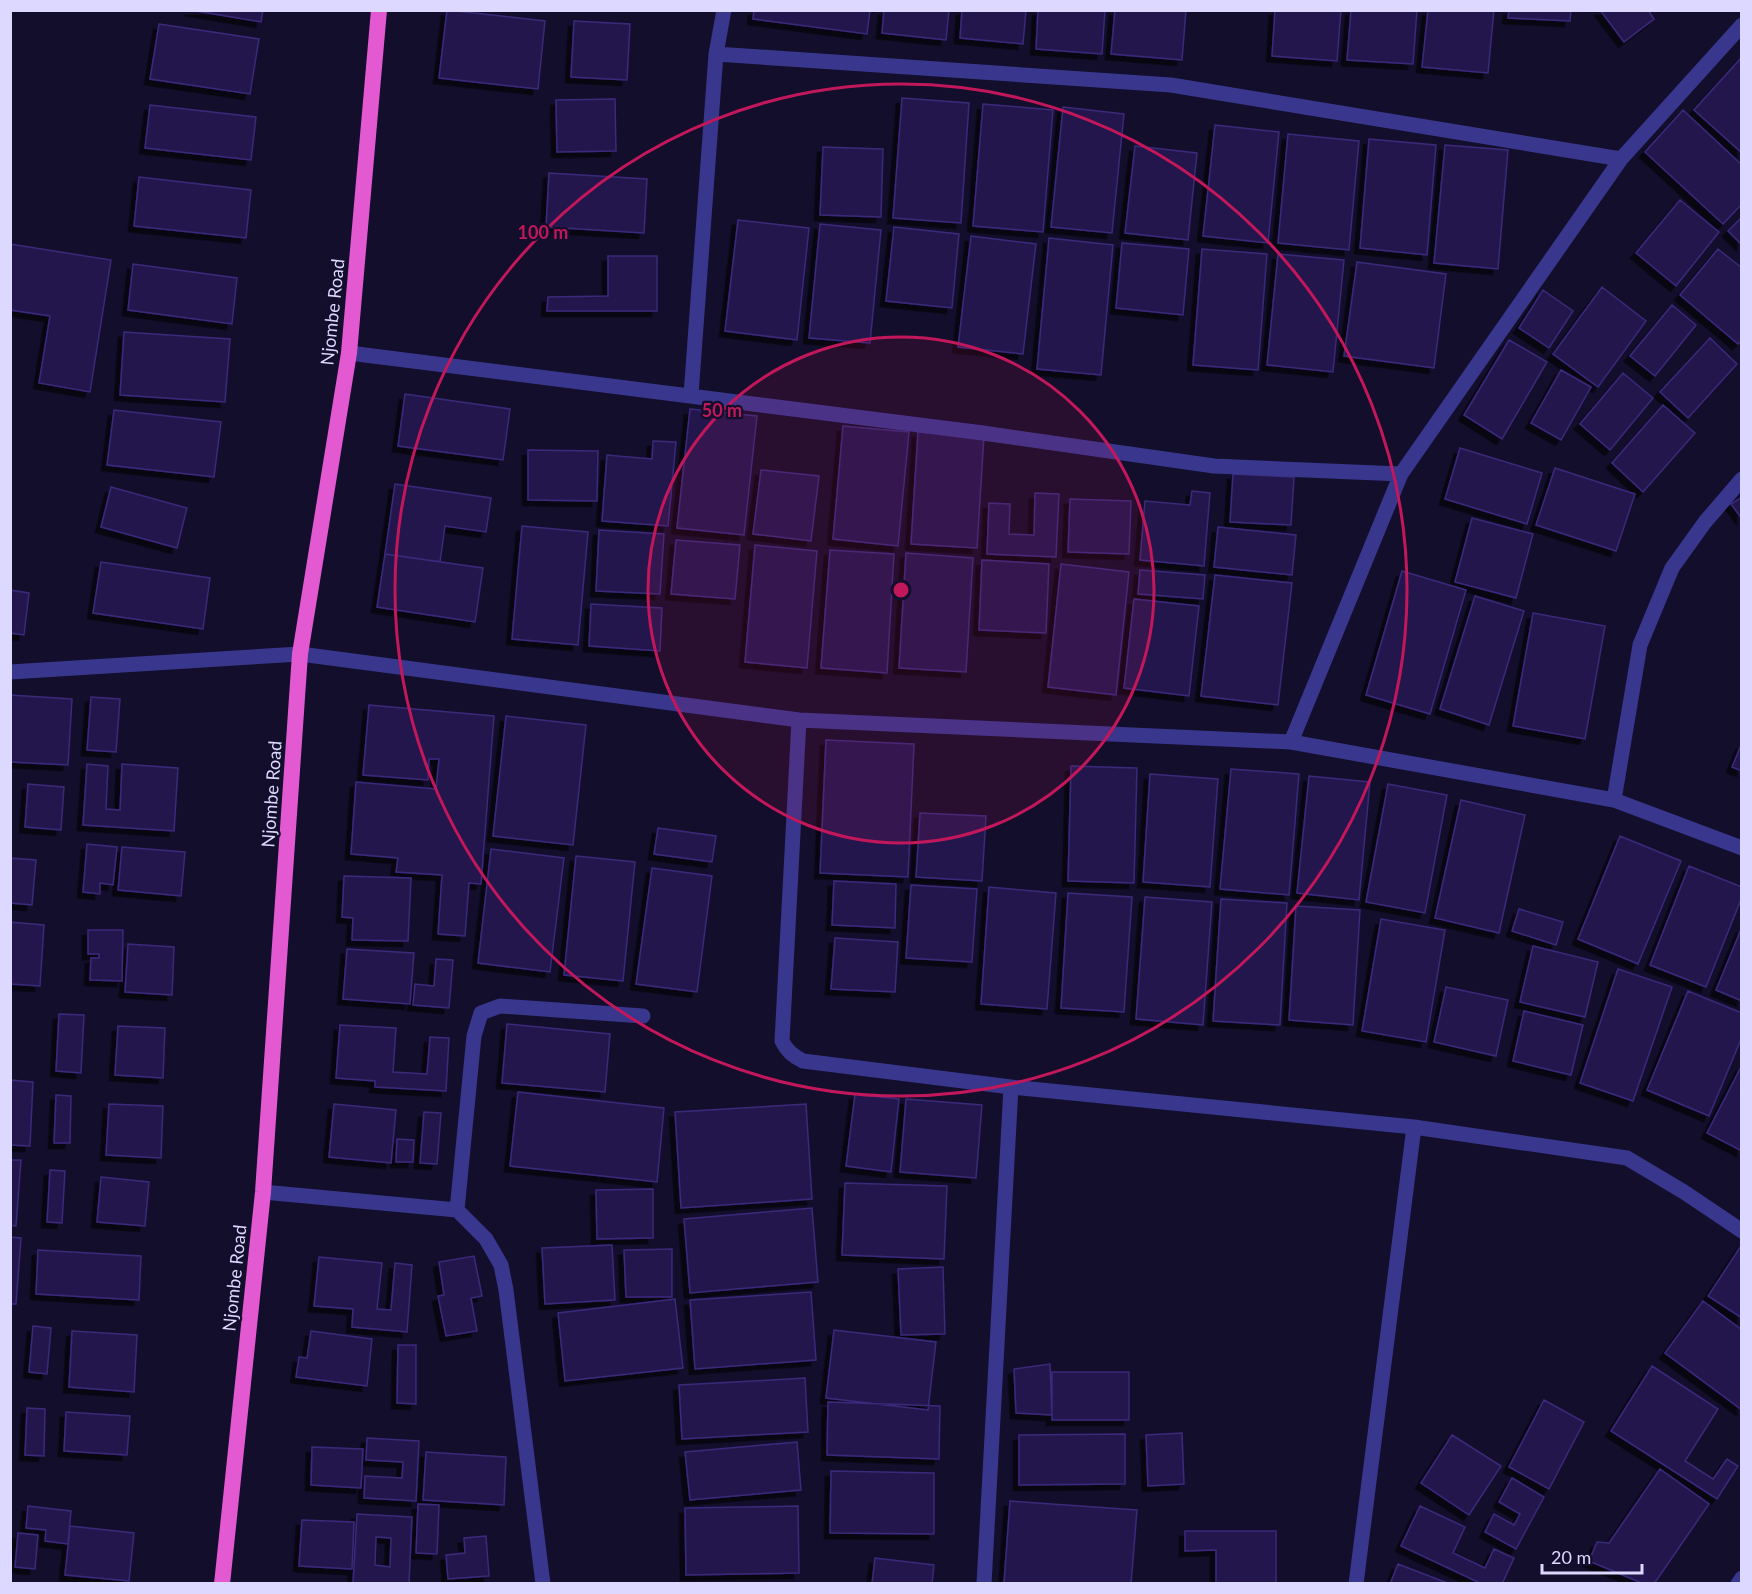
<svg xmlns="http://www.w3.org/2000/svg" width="1752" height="1594" font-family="Lato,sans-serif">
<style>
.building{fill:#24194d;stroke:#3a297b;stroke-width:1.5;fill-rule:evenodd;filter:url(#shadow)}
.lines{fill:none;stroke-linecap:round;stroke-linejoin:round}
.minor{stroke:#39368d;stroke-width:15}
.trunk{stroke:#e259d2;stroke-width:16}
.ring{fill:none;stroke:#c2185b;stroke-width:3}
.labels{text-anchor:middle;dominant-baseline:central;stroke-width:4.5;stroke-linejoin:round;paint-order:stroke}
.street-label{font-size:18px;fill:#ddd8ff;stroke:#130e2b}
.centre{fill:#c2185b;stroke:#130e2b;stroke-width:3}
.ring-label{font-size:18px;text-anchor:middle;font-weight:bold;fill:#c2185b;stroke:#130e2b;stroke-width:4.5;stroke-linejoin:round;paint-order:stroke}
</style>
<defs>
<filter id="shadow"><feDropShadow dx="-5.5" dy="5.5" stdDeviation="0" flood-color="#0009"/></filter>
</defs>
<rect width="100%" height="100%" fill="#130e2b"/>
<path class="building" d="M190 10H263L261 22Z
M447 10 545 21 538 89 439 78Z
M754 10H870L867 34 753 19Z
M884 10H949L946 40 882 33Z
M962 10H1026L1023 44 960 38Z
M1038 10H1105L1102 54 1036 49Z
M1115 10H1186L1182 60 1111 54Z
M1275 10H1341L1337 61 1272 56Z
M1351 10H1417L1413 64 1347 60Z
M1428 10H1494L1488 73 1422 67Z
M1509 10H1571L1570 21 1508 18Z
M1600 10H1648L1654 19 1624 42Z
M574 21 630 24 627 80 571 77Z
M159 24 259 39 250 94 150 79Z
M1742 57V153L1694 110Z
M902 98 969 103 961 223 893 218Z
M615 99 616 151 557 152 556 100Z
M983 104 1053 110 1043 232 973 226Z
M150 105 256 117 251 160 145 148Z
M1063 107 1124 114 1112 233 1051 227Z
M1683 110 1742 165V204L1723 224 1645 152Z
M1215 125 1279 132 1268 243 1203 236Z
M1288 134 1359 141 1349 250 1278 243Z
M1369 139 1436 145 1427 255 1360 248Z
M1445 145 1508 150 1498 269 1434 263Z
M1135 146 1197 153 1188 240 1125 233Z
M823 147 883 149 881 217 820 215Z
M549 173 647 179 644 233 546 227Z
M139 177 251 190 246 238 134 226Z
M1680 200 1719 232 1676 286 1636 253Z
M1742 217V245L1728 231Z
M738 220 809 228 797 340 725 331Z
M820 224 881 230 870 343 809 338Z
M894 227 959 234 952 308 886 301Z
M971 236 1036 244 1023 354 958 347Z
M1049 238 1113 245 1101 375 1037 369Z
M1122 243 1189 249 1183 315 1116 308Z
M10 244 111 260 90 392 39 383 50 316 10 310Z
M1202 249 1267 254 1258 370 1193 365Z
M1718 249 1742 268V340L1738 344 1680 295Z
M1278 254 1344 260 1333 372 1267 365Z
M608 256H657V311H547L548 297 608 296Z
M1357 262 1446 274 1434 368 1344 356Z
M133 264 237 278 232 324 128 310Z
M1602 287 1646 321 1598 387 1553 354Z
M1543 290 1573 311 1549 348 1519 328Z
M1672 305 1696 325 1655 376 1630 356Z
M124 332 230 339 225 402 120 395Z
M1710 338 1737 364 1688 418 1660 392Z
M1509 340 1547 362 1502 439 1464 415Z
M1561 370 1591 387 1561 440 1531 423Z
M1623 373 1653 398 1610 450 1580 424Z
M405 394 510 409 503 460 398 446Z
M1663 405 1695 433 1643 492 1612 463Z
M690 409 757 416 744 535 677 528Z
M114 410 221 422 214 477 107 465Z
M843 426 909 432 898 546 833 539Z
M918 432 984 436 977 548 911 544Z
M653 441 676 442 668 526 602 521 607 455 652 459Z
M1460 448 1542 473 1527 524 1445 499Z
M528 450 598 451 597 501 528 500Z
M1555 468 1635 494 1616 551 1536 525Z
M761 470 819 476 811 541 753 534Z
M1233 474 1294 477 1291 525 1230 522Z
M395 484 491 498 486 532 445 526 440 562 385 554Z
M111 487 187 508 177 548 101 527Z
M1192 491 1210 493 1204 566 1140 560 1145 501 1190 505Z
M1035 493 1059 494 1056 557 987 554 989 503 1010 504 1009 534 1034 535Z
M1742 497V519L1731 504Z
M1070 499 1131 501 1129 554 1068 552Z
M1472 518 1533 534 1516 598 1455 582Z
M522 526 588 532 578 645 512 639Z
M1218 527 1296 535 1292 575 1214 567Z
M599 530 664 534 660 594 596 591Z
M676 540 740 545 735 599 671 594Z
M755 545 817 551 807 668 745 662Z
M830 550 894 554 887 673 821 668Z
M906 553 973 558 966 672 899 668Z
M385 554 483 568 475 622 377 607Z
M982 560 1049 564 1046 633 979 630Z
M101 562 210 578 203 629 93 613Z
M1061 564 1129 572 1116 695 1048 687Z
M1140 570 1205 575 1203 599 1138 594Z
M1402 571 1466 590 1430 714 1366 695Z
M1215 575 1292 583 1278 705 1201 696Z
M10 590 29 593 24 635 10 633Z
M1475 596 1524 611 1489 725 1440 709Z
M1134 599 1199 606 1189 696 1124 688Z
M591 604 662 608 660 651 589 646Z
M1533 613 1605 626 1585 739 1513 726Z
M10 695 72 699 68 765 10 762Z
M91 697 120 699 116 752 87 750Z
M369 705 494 716 481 884 469 883 465 936 438 934 442 875 396 872 398 858 351 854 356 782 436 789 439 759H429L428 780 363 775Z
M506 716 586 725 573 845 493 836Z
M826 740 914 744 908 877 820 873Z
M1742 743V771L1732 767Z
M87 764 108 766 106 809 120 810 122 764 178 768 174 831 83 825Z
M1071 766 1137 768 1134 883 1068 881Z
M1231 769 1299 774 1289 895 1220 889Z
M1150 774 1218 779 1210 887 1143 882Z
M1309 776 1370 782 1359 900 1297 893Z
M28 784 64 787 61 830 25 827Z
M1388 784 1447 795 1425 913 1366 902Z
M1461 800 1525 815 1499 933 1435 918Z
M920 813 986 816 982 881 916 877Z
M658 828 716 836 712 862 654 854Z
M1620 836 1681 861 1638 964 1578 939Z
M87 844 117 847 113 885 100 883V894L83 892Z
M122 847 185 852 181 896 118 890Z
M491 849 564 858 550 972 478 963Z
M576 856 635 862 623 981 564 975Z
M10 858 36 860 32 905 10 903Z
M1689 866 1742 887V897L1706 987 1650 965Z
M652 868 712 876 697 992 636 984Z
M344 876 411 878 408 941 352 940 353 918 342 917Z
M834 881 896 884 895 928 832 925Z
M911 885 977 889 972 962 906 958Z
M989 887 1056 893 1047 1009 981 1004Z
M1068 893 1132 897 1124 1012 1061 1008Z
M1145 897 1212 902 1203 1025 1136 1019Z
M1221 899 1287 903 1280 1025 1213 1021Z
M1296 906 1360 910 1353 1025 1289 1020Z
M1519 909 1563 922 1556 945 1512 931Z
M1381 919 1445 930 1426 1042 1362 1031Z
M10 922 44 925 40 986 10 984Z
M1742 927V1001L1716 990Z
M88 930H123L122 981 90 980 91 958H99V954H88Z
M835 938 898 942 895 992 831 989Z
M128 944 174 947 172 995 125 992Z
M1533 946 1598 962 1585 1017 1520 1002Z
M347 949 414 953 410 1004 343 999Z
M436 959 453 960 449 1008 413 1005 415 984 434 986Z
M1618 969 1672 987 1633 1101 1580 1083Z
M1446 987 1508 1000 1496 1056 1434 1042Z
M1688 991 1742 1013V1037L1709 1116 1647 1090Z
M1524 1011 1583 1025 1571 1075 1513 1061Z
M59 1014 84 1015 81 1073 56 1071Z
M507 1024 610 1034 605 1092 502 1083Z
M340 1025 396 1028 393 1072 427 1074 430 1037 449 1038 446 1091 375 1087V1081L336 1078Z
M118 1026 165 1028 163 1078 115 1075Z
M1742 1065V1151L1707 1133Z
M10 1080 33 1082 30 1146 10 1145Z
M518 1092 664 1108 657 1182 510 1166Z
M855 1094 899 1099 891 1172 846 1166Z
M56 1095 71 1096 70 1143H54Z
M906 1099 982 1105 976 1178 900 1172Z
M109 1104 163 1106 161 1158 106 1155Z
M334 1104 396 1110 391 1163 329 1157Z
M806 1104 812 1199 681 1208 675 1112Z
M424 1112 441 1113 437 1164 420 1163Z
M397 1139 414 1140 413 1162H396Z
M10 1160H21L16 1226 10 1225Z
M50 1170 65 1171 62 1223 47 1222Z
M101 1177 149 1182 145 1226 97 1222Z
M845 1183 947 1186 944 1259 842 1255Z
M653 1189V1238L597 1239 596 1190Z
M812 1208 818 1282 690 1293 684 1219Z
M10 1237 21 1238 16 1304H10Z
M612 1245 615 1300 545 1304 542 1248Z
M1741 1246H1742V1318L1708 1296Z
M672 1249V1297H626L624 1250Z
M38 1250 141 1256 139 1300 36 1294Z
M474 1256 482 1296 471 1298 477 1331 446 1336 438 1296 444 1295 439 1262Z
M319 1257 382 1263 377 1309 391 1310 395 1263 412 1265 407 1332 352 1327 353 1309 314 1306Z
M943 1267 945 1334 901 1335 898 1269Z
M811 1292 816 1360 695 1369 690 1300Z
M675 1299 683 1368 565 1381 558 1313Z
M1703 1301 1742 1330V1410L1665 1353Z
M33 1326 51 1328 47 1374 29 1372Z
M834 1330 936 1342 928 1410 826 1398Z
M72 1331 137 1335 134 1392 69 1387Z
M311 1331 372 1339 367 1386 296 1377 299 1357 307 1358Z
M398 1345H416V1404L397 1403Z
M1050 1364 1052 1415 1016 1413 1014 1369Z
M1652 1366 1718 1409 1685 1461 1713 1479 1727 1459 1738 1466 1717 1499 1611 1431Z
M1052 1372H1129V1420H1052Z
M805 1378 808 1432 682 1439 679 1385Z
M1544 1400 1584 1422 1549 1489 1509 1467Z
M828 1402 940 1406 939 1459 827 1455Z
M27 1408 45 1409 44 1456 25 1455Z
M66 1412 130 1416 127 1455 64 1451Z
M1182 1433 1184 1484 1148 1486 1146 1435Z
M1125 1434V1484L1019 1485V1435Z
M1452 1435 1501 1466 1469 1515 1421 1483Z
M367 1438 419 1441 416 1501 364 1498 365 1476 402 1478 403 1462 366 1460Z
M797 1442 801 1490 690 1500 685 1452Z
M312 1447 363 1449 361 1488 311 1485Z
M426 1452 506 1457 504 1505 423 1500Z
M1660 1469 1709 1504 1654 1584H1644L1589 1561 1597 1542 1609 1543Z
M831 1471 934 1473V1534L830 1533Z
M1512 1478 1544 1497 1516 1549 1485 1532 1494 1514 1514 1525 1520 1514 1499 1502Z
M1010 1501 1137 1510 1131 1584 1004 1583Z
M418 1504 439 1505 437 1554 416 1553Z
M28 1506 71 1511 68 1544 45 1541 46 1530 26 1528Z
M798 1506 799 1573 686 1575 685 1508Z
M1420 1506 1465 1527 1453 1553 1485 1568 1494 1549 1514 1558 1502 1584H1482L1401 1546Z
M357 1514 412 1517 409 1584H353ZM376 1537 391 1538 390 1567 375 1565Z
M302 1520 354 1522 352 1569 299 1566Z
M70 1526 134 1533 129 1581 65 1575Z
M1185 1531H1276V1584H1216V1550L1185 1551Z
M18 1533 38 1535 35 1569 15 1567Z
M486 1536 489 1576 448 1579 446 1555 465 1553 464 1538Z
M875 1558 934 1565 932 1584H872Z
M1398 1564 1450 1584H1390Z"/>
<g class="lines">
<path class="minor" d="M716 54 1171 85 1621 159
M349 353 983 433 1214 466 1401 474
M691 395 716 54 724 10
M10 672 300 654 799 720 1291 742 1614 800 1742 848
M799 720 782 1041C787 1051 793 1056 803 1061L1011 1087 1414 1127 1627 1158 1684 1192 1742 1231
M1291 742 1401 474 1621 159 1742 25
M1614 800 1640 645 1672 568 1705 522 1742 479
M263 1192 457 1210 486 1239 501 1265 506 1290 543 1584
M457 1210 474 1036 481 1013 500 1006 643 1016
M984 1584 1011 1087
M1356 1584 1414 1127
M1738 1584 1742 1578"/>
<path class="trunk" d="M222 1584 263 1192 300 654 349 353 379 10"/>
</g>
<circle cx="901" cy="590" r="253" fill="#c2185b" fill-opacity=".12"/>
<g class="ring">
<circle cx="901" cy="590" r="253"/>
<circle cx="901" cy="590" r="506"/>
</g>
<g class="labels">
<g class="street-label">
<text transform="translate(332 312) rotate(-84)">Njombe Road</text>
<text transform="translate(271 794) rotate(-86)">Njombe Road</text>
<text transform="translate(234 1278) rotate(-84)">Njombe Road</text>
</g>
</g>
<circle cx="901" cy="590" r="9" class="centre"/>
<g class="ring-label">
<text x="543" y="239">100 m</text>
<text x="722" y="417">50 m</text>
</g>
<rect width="1752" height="1594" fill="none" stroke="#ddd8ff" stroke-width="24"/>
<path d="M1542 1564v9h100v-9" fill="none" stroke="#ddd8ff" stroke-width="3"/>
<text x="1551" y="1564" font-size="18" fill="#ddd8ff" stroke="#130e2b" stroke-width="4.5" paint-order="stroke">20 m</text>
</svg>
